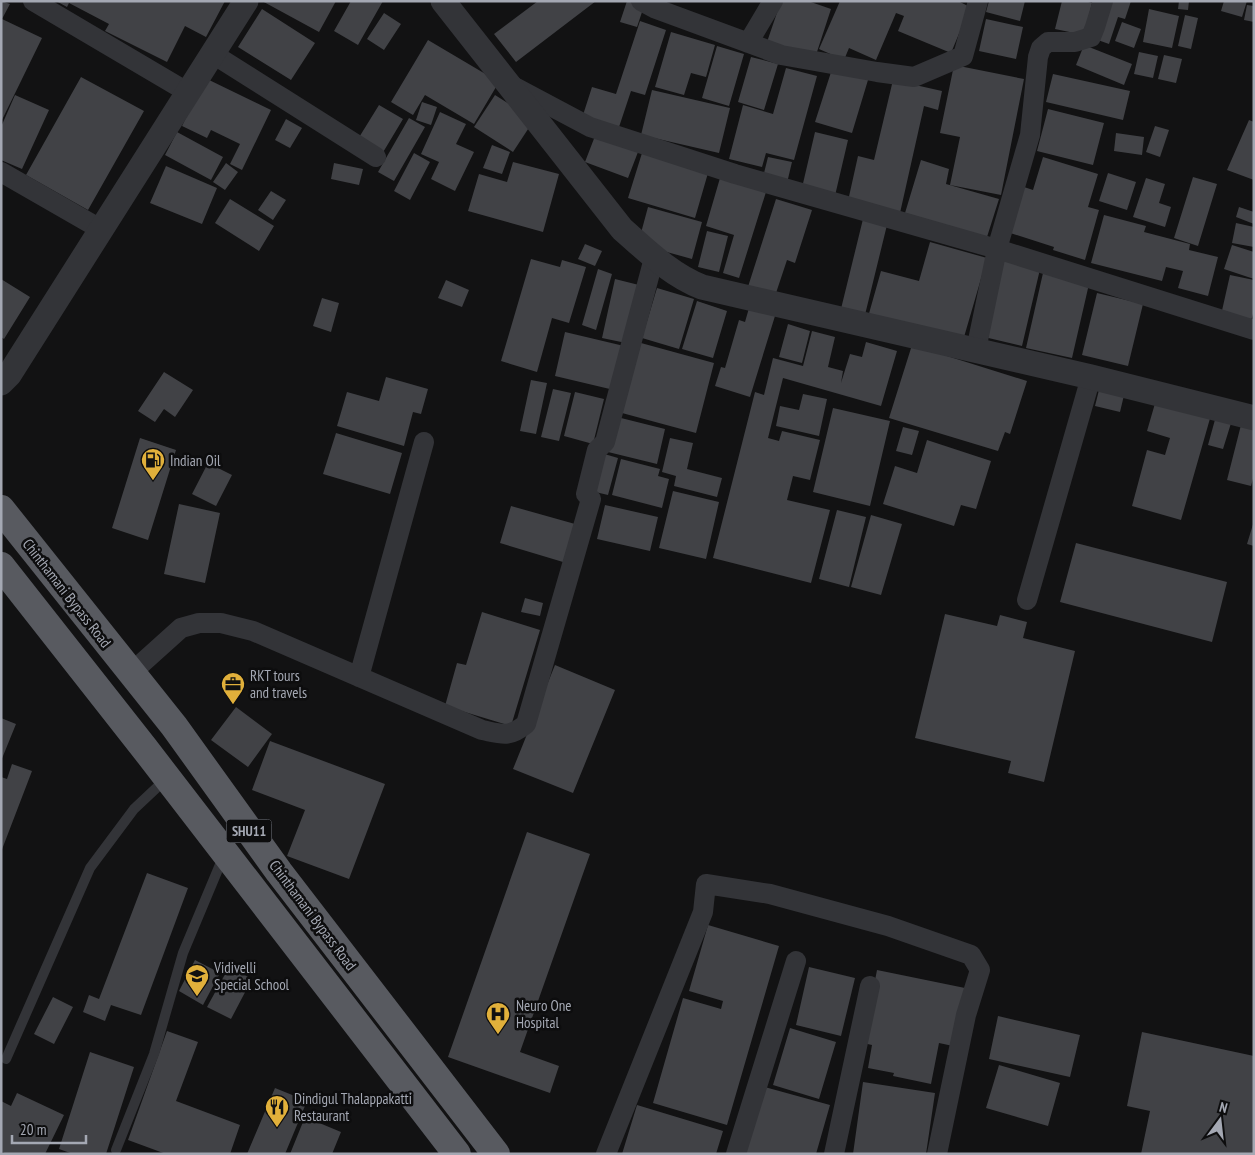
<svg xmlns="http://www.w3.org/2000/svg" width="1255" height="1155" font-family="'PT Sans Narrow',sans-serif">
<style>
.building{fill:#414246}
.lines{fill:none;stroke-linecap:round;stroke-linejoin:round}
.service{stroke:#333438;stroke-width:10}
.minor{stroke:#333438;stroke-width:20}
.tertiary{stroke:#333438;stroke-width:25}
.trunk{stroke:#585a60;stroke-width:28}
.labels{text-anchor:middle;dominant-baseline:central;stroke-width:5;stroke-linejoin:round;paint-order:stroke}
.shield{fill:#0d0d0e;stroke:#777a82;stroke-width:1}
.shield-label{font-size:14px;font-weight:bold;fill:#a4a8b3}
.poi-label{font-size:15px;fill:#a4a8b3;stroke:#0d0d0e;text-anchor:start}
.street-label{font-size:15px;fill:#a4a8b3;stroke:#0d0d0e}
</style>
<rect width="100%" height="100%" fill="#121213"/>
<path class="building" d="M1 1 10 4 2 19 42 38 1 122Z
M56 1H225L206 37 185 26 167 62 105 31 109 24 69 3 67 7Z
M262 1H336L319 32Z
M351 1H383L358 45 334 31Z
M538 1H596L516 62 494 34Z
M627 1 644 6 637 27 620 22Z
M781 1H808L831 9 815 58 767 42Z
M840 1H958L970 7 951 53 898 31 904 16 896 13 876 60 849 48 844 60 819 49Z
M989 1H1025L1020 21 986 12Z
M1062 1H1085L1092 3 1084 35 1055 29Z
M1108 1H1131L1125 19 1118 17 1109 44 1095 39Z
M1179 1H1189L1188 10 1178 9Z
M1224 1H1247L1242 17 1221 11Z
M1247 5 1254 6V22L1244 20Z
M262 9 315 43 291 80 238 47Z
M1149 9 1179 16 1172 48 1143 42Z
M384 13 401 24 384 50 367 39Z
M1185 15 1198 18 1191 49 1178 46Z
M986 19 1023 27 1016 59 979 51Z
M640 21 666 30 645 95 631 91 619 127 583 115 592 87 616 94Z
M1122 22 1141 29 1134 48 1115 41Z
M671 32 715 45 706 77 691 73 684 95 655 87Z
M428 40 499 82 474 124 425 95 413 115 391 102Z
M1084 45 1132 64 1124 85 1076 65Z
M717 46 744 54 729 106 702 98Z
M1139 52 1158 56 1153 78 1134 74Z
M1164 55 1182 59 1176 83 1158 79Z
M751 57 778 64 764 110 738 102Z
M954 65 1024 79 1001 195 950 185 960 137 940 133Z
M786 68 817 76 794 160 766 153 762 167 729 159 743 105 773 114Z
M832 69 868 80 852 133 815 122Z
M1053 74 1130 91 1123 120 1046 102Z
M81 77 144 111 88 210 26 175Z
M205 78 271 110 242 170 230 164 240 144 211 130 207 138 182 126Z
M893 80 942 91 938 110 924 106 900 213 848 201 858 156 874 160Z
M652 90 730 108 719 153 641 135Z
M15 95 49 110 22 169 1 160V127Z
M495 95 534 120 513 152 474 127Z
M422 102 437 107 431 125 416 120Z
M379 105 403 119 382 154 358 139Z
M1048 109 1104 123 1093 165 1037 151Z
M440 112 466 124 456 144 474 152 455 191 431 179 439 162 421 154Z
M409 118 425 127 394 181 378 172Z
M286 119 302 128 290 148 275 140Z
M1249 120 1254 122V180L1227 170Z
M1155 126 1169 130 1160 157 1146 152Z
M177 132 223 157 211 180 165 155Z
M815 132 848 140 834 200 801 192Z
M1116 133 1144 137 1142 155 1114 151Z
M595 136 638 152 628 178 585 162Z
M492 145 510 152 502 174 483 168Z
M414 153 430 162 410 200 394 191Z
M642 153 708 173 695 218 628 198Z
M768 157 792 162 787 183 763 177Z
M1043 157 1098 174 1088 207 1099 210 1085 260 1053 250 1054 247 1007 232 1021 186 1033 190Z
M921 160 949 169 946 184 999 199 987 237 905 213Z
M513 162 559 174 543 232 468 211 479 174 507 182Z
M226 163 238 172 225 190 213 182Z
M334 163 363 169 359 185 331 179Z
M166 166 217 188 202 224 150 203Z
M1108 173 1136 182 1127 210 1099 201Z
M1193 177 1217 184 1198 246 1174 238Z
M720 178 766 192 739 278 723 273 734 235 706 226Z
M1146 178 1165 184 1159 203 1171 207 1165 227 1133 217Z
M271 191 286 200 273 220 258 210Z
M230 199 274 226 259 251 215 223Z
M776 199 812 210 795 263 787 260 773 302 746 293Z
M648 207 702 222 692 259 638 244Z
M1239 207 1254 212V224L1236 217Z
M1104 215 1146 226 1144 232 1190 244 1189 250 1218 257 1208 296 1178 288 1183 271 1166 267 1162 281 1091 263Z
M863 219 887 225 863 323 839 317Z
M1236 223 1254 227V247L1232 243Z
M707 231 728 236 719 272 698 267Z
M930 242 987 258 962 344 868 317 881 271 919 281Z
M585 244 602 251 595 266 578 259Z
M1232 245 1254 252V279L1224 269Z
M1000 255 1041 265 1022 346 980 336Z
M531 259 560 267 562 260 586 267 569 323 552 318 537 372 501 361Z
M598 269 612 274 596 330 582 325Z
M1043 273 1089 284 1072 358 1026 348Z
M1230 275 1254 280V310L1251 321 1221 315Z
M1 279 30 297 4 339 1 337Z
M615 279 639 285 626 343 602 338Z
M446 280 469 290 462 307 438 298Z
M657 288 694 299 679 349 642 338Z
M1097 293 1143 304 1128 366 1082 355Z
M322 298 339 303 331 332 313 326Z
M697 301 727 311 713 358 682 349Z
M749 308 775 316 750 397 715 386 721 367 725 368 739 320 745 322Z
M788 324 810 331 802 363 779 357Z
M812 331 835 337 828 367 843 371 841 383 850 354 862 357 866 342 897 351 881 406 783 378 768 438 779 441 782 431 820 440 810 480 793 476 787 500 830 510 811 583 713 558 755 392 764 395 773 358 803 366Z
M565 332 624 346 614 390 555 376Z
M641 343 714 363 696 433 622 413Z
M912 345 1027 381 1010 434 1005 432 998 451 889 418Z
M164 372 193 390 175 417 164 409 155 422 138 411Z
M386 377 428 389 421 414 413 412 404 446 337 426 347 392 379 401Z
M531 380 547 383 536 434 520 431Z
M1100 386 1125 391 1120 412 1095 406Z
M553 389 571 393 559 441 541 437Z
M575 392 604 399 593 444 564 436Z
M803 394 827 399 819 436 776 426 780 406 799 410Z
M1156 400 1211 415 1181 520 1132 506 1147 450 1165 455 1170 438 1147 431Z
M833 408 890 421 870 506 813 492Z
M1216 416 1232 420 1223 449 1208 445Z
M617 417 665 429 657 464 608 452Z
M1242 421 1254 424V475L1251 486 1227 480Z
M903 427 919 431 912 455 896 451Z
M336 433 402 453 390 494 323 474Z
M140 438 176 450 148 540 112 528Z
M670 438 693 443 687 469 722 478 717 497 674 486 676 476 662 472Z
M927 440 991 461 976 509 961 505 954 526 883 504 895 466 917 473Z
M601 453 618 458 608 495 591 491Z
M621 459 660 469 658 476 669 479 662 508 612 495Z
M208 463 232 475 216 506 192 494Z
M673 491 719 502 706 559 659 548Z
M179 504 220 513 205 583 164 574Z
M605 505 658 517 650 551 597 539Z
M511 506 575 524 563 562 500 543Z
M837 510 866 517 849 587 819 579Z
M871 515 902 524 881 595 851 587Z
M1254 521V546L1247 544Z
M1076 543 1227 582 1212 642 1060 602Z
M525 598 543 603 540 616 521 612Z
M482 612 540 630 511 726 445 706 457 663 466 665Z
M945 614 997 626 1000 615 1027 622 1023 638 1075 651 1044 782 1008 773 1011 761 915 738Z
M555 665 615 690 573 793 513 769Z
M236 707 272 734 248 767 211 740Z
M1 718 16 724 1 761Z
M270 741 385 784 349 879 287 856 305 810 252 790Z
M12 764 32 771 1 852V777L7 779Z
M527 832 590 854 520 1052 559 1066 550 1093 448 1057Z
M147 873 188 888 141 1015 111 1005 105 1021 83 1012 89 995 99 999Z
M708 925 779 946 727 1125 653 1103 683 998 721 1009 723 1001 689 991Z
M195 960 220 973 203 1005 179 991Z
M229 967 252 979 231 1019 207 1007Z
M809 967 855 978 841 1036 796 1025Z
M877 970 965 988 953 1046 939 1043 931 1084 893 1076 894 1073 868 1068 872 1045 863 1043Z
M53 997 73 1007 54 1044 34 1034Z
M998 1016 1080 1035 1070 1077 989 1059Z
M790 1028 836 1042 819 1099 773 1085Z
M167 1031 198 1042 176 1101 240 1125 230 1154H166L128 1140Z
M1142 1032 1254 1056V1154H1141L1150 1111 1127 1106Z
M90 1052 134 1067 106 1154H73L59 1149Z
M999 1065 1060 1083 1048 1126 986 1108Z
M863 1082 935 1093 926 1154H853Z
M761 1086 830 1105 816 1154H742Z
M275 1088 307 1101 285 1154H247Z
M17 1093 64 1115 45 1154H6L1 1151V1101L11 1106Z
M637 1105 723 1131 716 1154H622Z
M305 1117 341 1132 332 1154H290Z"/>
<g class="lines">
<path class="service" d="M6 1059 90 868 134 809 167 778
M116 1150 154 1054 183 953 224 855"/>
<path class="minor" d="M33 1 189 93
M641 1 654 8 781 55 877 72 914 77 963 56 978 1
M748 43 773 1
M213 54 376 157
M511 85 590 127 735 174 997 249 1254 330
M1 172 102 230
M976 350 997 249 1030 135 1038 57 1041 48 1048 42H1075L1091 37 1095 27 1103 1
M1027 600 1091 377
M131 673 181 628 199 623H221L253 631 482 730C502 734 509 738 526 724L591 499 586 494 597 450 605 442 654 258
M359 677 424 442
M606 1154 703 912 706 884 770 894 888 926 971 955 980 970 966 1015 937 1154
M736 1154 796 961
M834 1154 870 986"/>
<path class="tertiary" d="M443 1 622 229C647 251 671 275 702 287L1091 377 1254 418
M1 383 9 375 246 1"/>
<path class="trunk" d="M1 509 174 726 279 872 496 1154
M1 566 145 749 457 1154"/>
</g>
<defs>
<g id="fuel-pin" transform="scale(1.25)"><path d="M0 17L-7.5 6A9.5 9.5 0 1 1 7.5 6Z" fill="#e1b03b" stroke="#0d0d0e"/><path d="M-5.5-6h7V0h2V4h1.3V-2.5L3-4.5l.8-.8L6-3V5H2.5V1h-1V6h-7ZM-4.2-4.7v3.2H.2V-4.7Z" fill="#111"/></g>
<g id="office-pin" transform="scale(1.25)"><path d="M0 17L-7.5 6A9.5 9.5 0 1 1 7.5 6Z" fill="#e1b03b" stroke="#0d0d0e"/><path d="M-6-3h4V-5.5h4V-3h4V5H-6ZM-1-4.5V-3h2v-1.5ZM-6 0V1H6V0Z" fill="#111"/></g>
<g id="school-pin" transform="scale(1.25)"><path d="M0 17L-7.5 6A9.5 9.5 0 1 1 7.5 6Z" fill="#e1b03b" stroke="#0d0d0e"/><path d="M0-5L7-2L0 1L-7-2ZM-4 1L0 2.5L4 1V4Q0 6-4 4Z" fill="#111"/></g>
<g id="hospital-pin" transform="scale(1.25)"><path d="M0 17L-7.5 6A9.5 9.5 0 1 1 7.5 6Z" fill="#e1b03b" stroke="#0d0d0e"/><path d="M-5-5h3v3.5h4V-5h3V5h-3V1.5h-4V5h-3Z" fill="#111"/></g>
<g id="restaurant-pin" transform="scale(1.25)"><path d="M0 17L-7.5 6A9.5 9.5 0 1 1 7.5 6Z" fill="#e1b03b" stroke="#0d0d0e"/><path d="M-5-6h1v4h1v-4h1v4h1v-4h1v5L-1.5 .5V6h-2V.5L-5-1ZM5-6V6H3V1.5H1.5Q1.5-4 5-6Z" fill="#111"/></g>
</defs>
<g fill-rule="evenodd">
<use href="#fuel-pin" x="153" y="460"/>
<use href="#office-pin" x="233" y="684"/>
<use href="#school-pin" x="197" y="976"/>
<use href="#hospital-pin" x="498" y="1014"/>
<use href="#restaurant-pin" x="277" y="1107"/>
</g>
<g class="labels">
<rect class="shield" x="226.5" y="819.5" width="45" height="23" rx="4"/>
<g class="shield-label">
<text x="249" y="831">SHU11</text>
</g>
<g class="poi-label">
<text x="170" y="460">Indian Oil</text>
<text x="250" y="675">RKT tours<tspan x="250" dy="17">and travels</tspan></text>
<text x="214" y="967">Vidivelli<tspan x="214" dy="17">Special School</tspan></text>
<text x="516" y="1005">Neuro One<tspan x="516" dy="17">Hospital</tspan></text>
<text x="294" y="1098">Dindigul Thalappakatti<tspan x="294" dy="17">Restaurant</tspan></text>
</g>
<g class="street-label">
<text transform="translate(67 593) rotate(52)">Chinthamani Bypass Road</text>
<text transform="translate(313 915) rotate(53)">Chinthamani Bypass Road</text>
</g>
</g>
<rect width="1255" height="1155" fill="none" stroke="#a4a8b3" stroke-width="5"/>
<g transform="translate(1220 1120) rotate(15)" stroke="#0d0d0e" stroke-width="4" paint-order="stroke">
<path d="M0-4L9 19L0 12L-9 19Z" fill="#a4a8b3"/>
<text y="-8" font-size="14" font-weight="bold" text-anchor="middle" fill="#a4a8b3">N</text>
</g>
<path d="M12 1135v8h74v-8" fill="none" stroke="#a4a8b3" stroke-width="2.5"/>
<text x="20" y="1135" font-size="15" fill="#a4a8b3" stroke="#0d0d0e" stroke-width="4" paint-order="stroke">20 m</text>
</svg>
